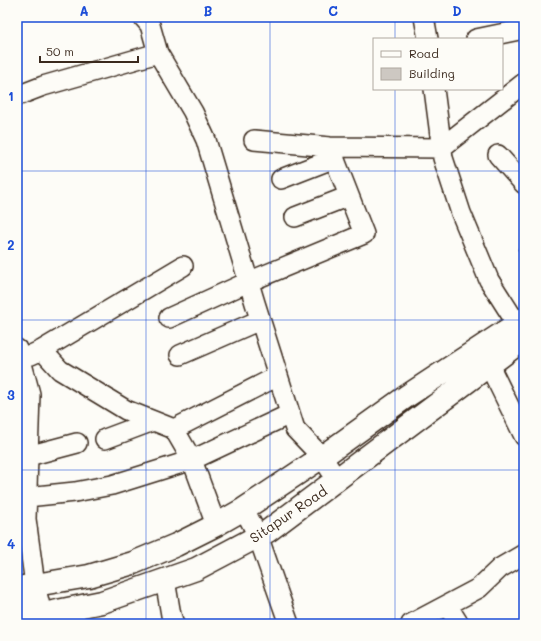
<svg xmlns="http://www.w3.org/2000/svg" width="541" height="641" font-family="Mali,sans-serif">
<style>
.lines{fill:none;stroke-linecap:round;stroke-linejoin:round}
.minor-casing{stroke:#3b2a1e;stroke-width:22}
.major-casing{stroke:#3b2a1e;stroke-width:25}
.minor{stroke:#fdfcf7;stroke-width:19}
.major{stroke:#fdfcf7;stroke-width:22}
.wall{fill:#b0aca7;stroke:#3b2a1e}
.building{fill:#cdc8c2;stroke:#3b2a1e}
.grid{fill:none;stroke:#1d4ed8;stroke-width:1;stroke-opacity:0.55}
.labels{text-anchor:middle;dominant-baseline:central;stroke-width:4;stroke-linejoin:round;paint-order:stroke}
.street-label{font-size:14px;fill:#3b2a1e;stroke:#fdfcf7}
.neatline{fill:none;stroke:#1d4ed8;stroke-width:1.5}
.grid-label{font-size:13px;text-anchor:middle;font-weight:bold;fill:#1d4ed8}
</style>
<rect width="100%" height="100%" fill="#fdfcf7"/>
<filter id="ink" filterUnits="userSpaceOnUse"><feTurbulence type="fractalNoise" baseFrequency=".025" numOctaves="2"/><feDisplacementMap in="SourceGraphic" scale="8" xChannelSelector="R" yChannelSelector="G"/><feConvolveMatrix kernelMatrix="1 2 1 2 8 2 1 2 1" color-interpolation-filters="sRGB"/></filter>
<g filter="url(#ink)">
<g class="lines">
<g class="minor-casing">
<path id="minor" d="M143 17 150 25 158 53 193 112 206 140 255 303 295 429 322 457 337 480
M424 17 428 39
M476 39 524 29
M434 89 443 158 461 213 489 280 517 324
M17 96 43 86 158 53
M254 140 330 147 441 148 524 83
M498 155 524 184
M281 179 335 158
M295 217 349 196
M169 318 248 282 364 234 330 147
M17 349 21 360 30 394 26 519 35 585 42 614
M42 350 60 370 126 410 174 429 192 460 216 525
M31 355 42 350 183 266
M180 355 260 320
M489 365 524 436
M174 429 278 376
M105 439 153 421
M28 456 77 443
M27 497 75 492 112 485 192 460 290 414
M244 509 258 536 289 624
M165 580 171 615 174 624
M17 588 30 624
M447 605 459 624
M69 609 77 624
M411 624 479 588 500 568 524 554"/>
</g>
<g class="major-casing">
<path id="major" d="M17 588 89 576 133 563 176 545 216 525 244 509 322 457 407 396 524 319
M17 618 28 617 102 602 196 569 268 531 524 339"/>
</g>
<use href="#minor" class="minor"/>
<use href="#major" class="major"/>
</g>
<path class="wall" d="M524 240V256L518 250 521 243Z"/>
<path class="building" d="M524 240V246L521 243Z"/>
</g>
<path class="grid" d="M146 17V624M270 17V624M395 17V39M395 89V624M17 171H524M17 320H524M17 470H524"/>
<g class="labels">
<g class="street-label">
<text transform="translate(288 514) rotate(-34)">Sitapur Road</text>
</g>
</g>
<rect width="541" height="641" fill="none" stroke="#fdfcf7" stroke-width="44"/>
<rect x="373" y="38" width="130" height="52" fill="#fdfcf7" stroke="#afa8a0"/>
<rect x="381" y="51" width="20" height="6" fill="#fdfcf7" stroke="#afa8a0"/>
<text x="409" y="58" font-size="12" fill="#3b2a1e">Road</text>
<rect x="381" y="68" width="20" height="12" fill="#cdc8c2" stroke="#afa8a0"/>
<text x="409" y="78" font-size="12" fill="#3b2a1e">Building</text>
<path d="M40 56v6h98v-6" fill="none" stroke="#3b2a1e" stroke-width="2"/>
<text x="46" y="56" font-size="12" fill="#3b2a1e" stroke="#fdfcf7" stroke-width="3" paint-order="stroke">50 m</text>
<rect x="22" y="22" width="497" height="597" class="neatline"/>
<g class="grid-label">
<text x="84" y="16">A</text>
<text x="208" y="16">B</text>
<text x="333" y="16">C</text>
<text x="457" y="16">D</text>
<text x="11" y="101">1</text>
<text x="11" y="250">2</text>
<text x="11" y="400">3</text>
<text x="11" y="549">4</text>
</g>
</svg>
